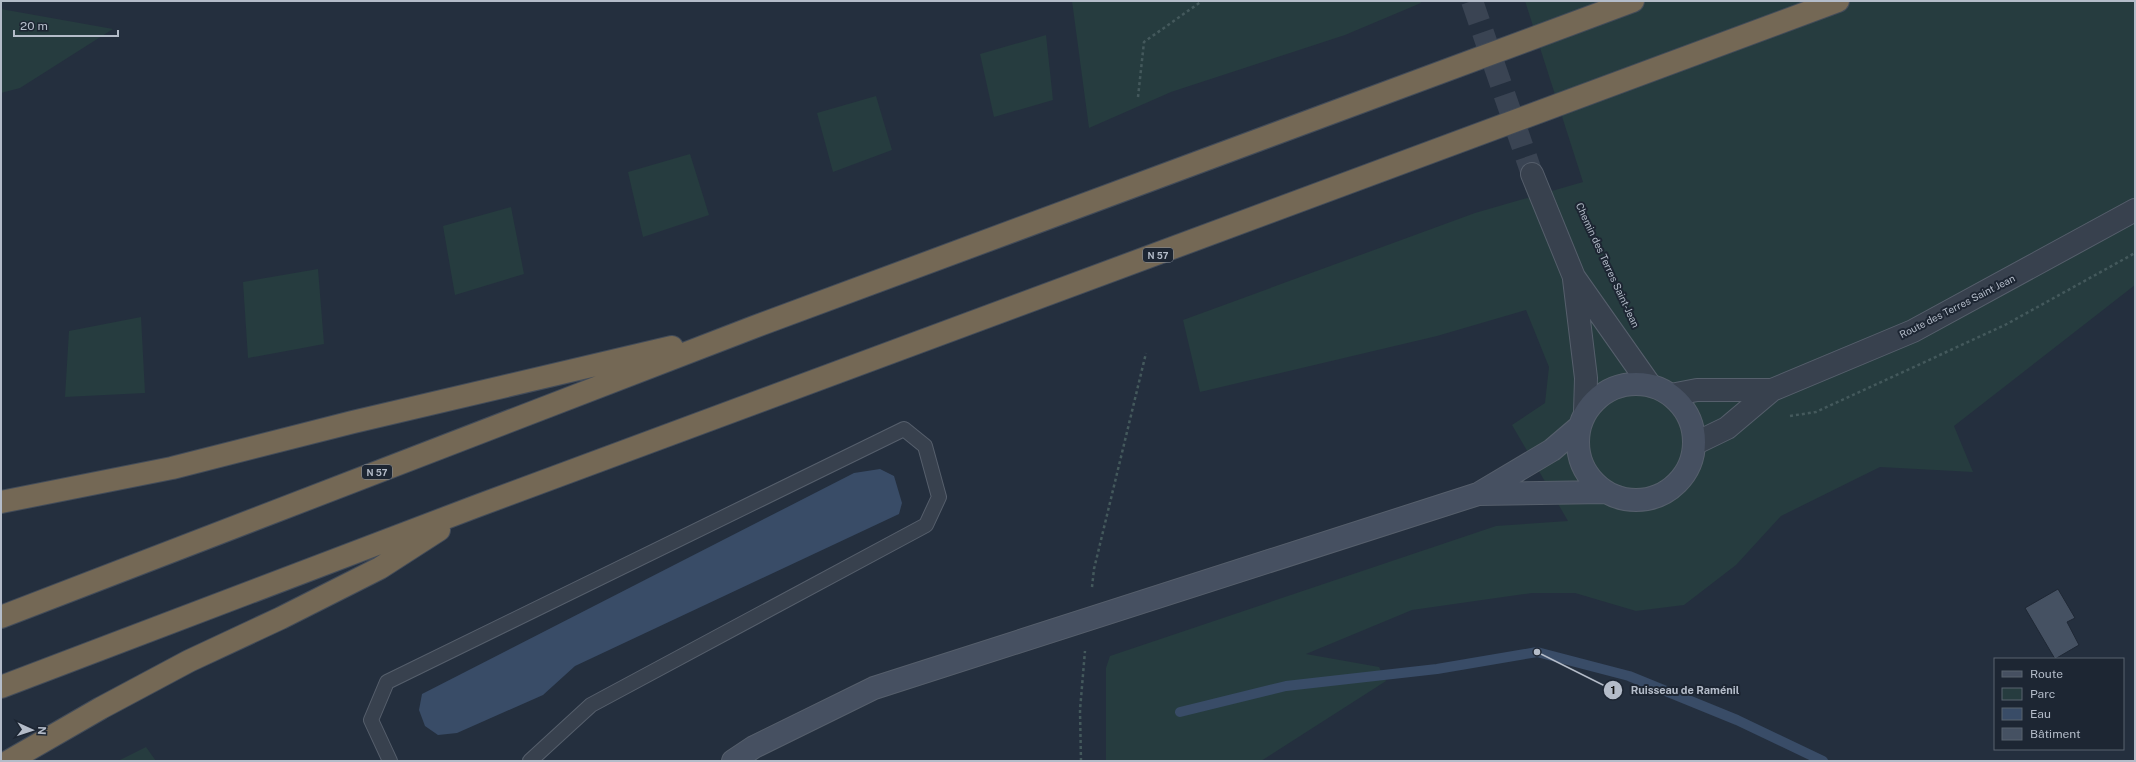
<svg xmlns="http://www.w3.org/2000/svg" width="2136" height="762" font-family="'Public Sans',sans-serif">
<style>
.green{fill:#263c3f}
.water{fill:#394c67}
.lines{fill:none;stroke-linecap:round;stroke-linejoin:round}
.stream{stroke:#394c67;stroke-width:10}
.building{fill:#455162;stroke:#1f2835}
.street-tunnel{stroke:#3a4453;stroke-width:22;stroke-dasharray:22 11;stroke-linecap:butt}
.lane-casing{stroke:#565f6c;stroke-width:16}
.street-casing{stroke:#565f6c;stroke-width:24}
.secondary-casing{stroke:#565f6c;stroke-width:24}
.highway-casing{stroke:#434c59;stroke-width:24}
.path{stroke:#44595c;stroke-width:2.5;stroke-dasharray:3 3;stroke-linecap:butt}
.lane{stroke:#38414e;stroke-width:14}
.street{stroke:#38414e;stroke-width:22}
.secondary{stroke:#465061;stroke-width:22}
.highway{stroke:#746855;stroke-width:22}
.labels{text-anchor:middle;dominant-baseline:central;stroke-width:4;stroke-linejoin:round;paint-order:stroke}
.shield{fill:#1d2633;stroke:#878f9c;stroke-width:1}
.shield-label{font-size:9px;font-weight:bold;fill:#b4bcc9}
.street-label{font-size:10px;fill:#b4bcc9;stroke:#1d2633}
.leader{fill:none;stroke:#b4bcc9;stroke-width:1.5}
.callout-dot{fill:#b4bcc9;stroke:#1d2633;stroke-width:1.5}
.mark-label{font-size:12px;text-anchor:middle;font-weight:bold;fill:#111}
.callout-label{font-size:11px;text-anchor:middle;font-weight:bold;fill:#b4bcc9;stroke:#1d2633;stroke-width:4;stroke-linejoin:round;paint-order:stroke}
</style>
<rect width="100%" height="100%" fill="#242f3e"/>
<path class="green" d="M1072 1H1420L1421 3 1345 35 1171 92 1089 128Z
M1525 1H2135V285L1954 426 1973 472 1880 467 1781 516 1736 565 1684 605 1636 611 1575 593H1532L1412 610 1306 654 1379 667 1386 681 1261 761H1106V668L1110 656 1496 526 1568 521 1512 425 1545 403 1549 367 1526 310 1437 336 1200 392 1183 320 1475 213 1583 182Z
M1 9 113 29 20 88 1 93Z
M1046 35 1053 100 994 117 980 54Z
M876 96 892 150 833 172 817 113Z
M690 154 709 215 643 237 628 172Z
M511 207 524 274 455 295 443 226Z
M318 269 324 344 248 358 243 282Z
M141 317 145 393 65 397 69 331Z
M146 747 156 761H118Z"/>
<path class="water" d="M880 469 894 476 902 503 899 514 575 666 543 695 457 733 438 735 425 726 419 710 422 694 854 473Z"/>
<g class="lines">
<path class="stream" d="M1180 712 1286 686 1437 669 1537 652 1629 676 1737 720 1823 761"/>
</g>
<path class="building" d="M2058 589 2075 618 2067 622 2079 645 2055 659 2025 608Z"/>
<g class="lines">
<path class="street-tunnel" d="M1472 1 1532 174"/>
<g class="lane-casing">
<path id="lane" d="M390 761 371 720 387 682 904 429 925 446 939 497 926 525 591 705 530 761"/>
</g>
<g class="street-casing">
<path id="street" d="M1532 174 1574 277 1650 385
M1574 279 1586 378 1585 412
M1671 395 1697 390H1772
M1694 444 1727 428 1772 390 1913 331 2135 210"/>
</g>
<g class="secondary-casing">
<path id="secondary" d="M1578 442a58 58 0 1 1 116 0a58 58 0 1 1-116 0Z
M1479 494 1605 492
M733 761 754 747 874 688 1478 494 1552 450 1579 427"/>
</g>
<g class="highway-casing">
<path id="highway" d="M1 502 172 468 353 422 672 347
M1 617 754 327 1633 1
M1 687 477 506 1838 1
M9 761 101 708 189 661 281 618 380 568 439 530"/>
</g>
<path class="path" d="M1138 97 1144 42 1202 1
M1790 416 1816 412 2005 325 2135 253
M1092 587 1094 569 1146 353
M1081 761 1080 710 1085 651"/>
<use href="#lane" class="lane"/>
<use href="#street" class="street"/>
<use href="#secondary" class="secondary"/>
<use href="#highway" class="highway"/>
</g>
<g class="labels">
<g class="shield">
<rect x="1143" y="248" width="30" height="14" rx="3"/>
<rect x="362" y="465" width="30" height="14" rx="3"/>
</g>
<g class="shield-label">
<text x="1158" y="255">N 57</text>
<text x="377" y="472">N 57</text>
</g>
<g class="street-label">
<text transform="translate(1608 265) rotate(65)">Chemin des Terres Saint-Jean</text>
<text transform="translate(1957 306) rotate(-27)">Route des Terres Saint Jean</text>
</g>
</g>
<path class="leader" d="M1537 652L1613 690"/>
<g class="callout-dot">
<circle cx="1537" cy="652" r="4"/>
<circle cx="1613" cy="690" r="10"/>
</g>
<g class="mark-label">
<text x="1613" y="694">1</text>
</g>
<g class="callout-label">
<text x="1685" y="694">Ruisseau de Raménil</text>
</g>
<rect width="2136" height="762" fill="none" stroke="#b4bcc9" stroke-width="4"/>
<rect x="1994" y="658" width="130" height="92" fill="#1d2633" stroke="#59626f"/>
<rect x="2002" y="671" width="20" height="6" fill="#465061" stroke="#59626f"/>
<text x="2030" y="678" font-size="12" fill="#b4bcc9">Route</text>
<rect x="2002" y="688" width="20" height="12" fill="#263c3f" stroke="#59626f"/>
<text x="2030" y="698" font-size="12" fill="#b4bcc9">Parc</text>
<rect x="2002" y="708" width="20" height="12" fill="#394c67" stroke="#59626f"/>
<text x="2030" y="718" font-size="12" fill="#b4bcc9">Eau</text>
<rect x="2002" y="728" width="20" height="12" fill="#455162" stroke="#59626f"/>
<text x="2030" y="738" font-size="12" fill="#b4bcc9">Bâtiment</text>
<g transform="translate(32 730) rotate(93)" stroke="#1d2633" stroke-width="3" paint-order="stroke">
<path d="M0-3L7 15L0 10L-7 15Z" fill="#b4bcc9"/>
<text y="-6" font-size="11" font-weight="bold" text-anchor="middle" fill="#b4bcc9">N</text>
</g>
<path d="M14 30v6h104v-6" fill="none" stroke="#b4bcc9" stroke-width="2"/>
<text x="20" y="30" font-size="12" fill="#b4bcc9" stroke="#1d2633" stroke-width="3" paint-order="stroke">20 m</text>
</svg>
